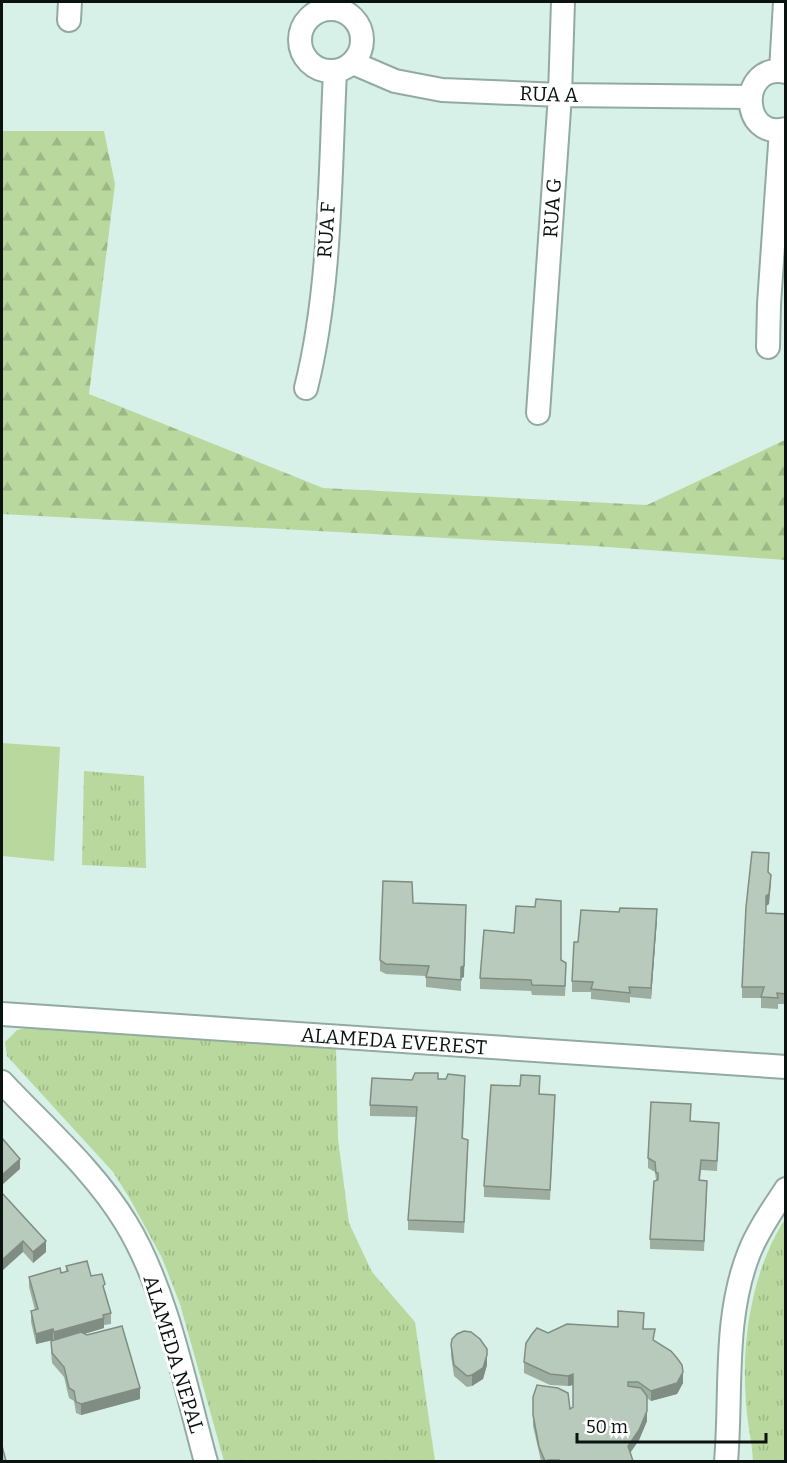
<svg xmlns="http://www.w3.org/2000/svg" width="787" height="1463" font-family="Bitter,serif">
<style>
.grass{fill:url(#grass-tufts)}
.forest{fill:url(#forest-firs)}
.pitch{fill:#b8d89d}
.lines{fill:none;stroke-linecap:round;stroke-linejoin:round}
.street-casing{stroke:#93aaa2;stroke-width:26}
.street{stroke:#fff;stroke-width:22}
.wall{fill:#9daea1}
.shaded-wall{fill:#808d83}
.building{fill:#b7cabb;stroke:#808d83;stroke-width:1.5}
.labels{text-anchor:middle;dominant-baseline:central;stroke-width:6;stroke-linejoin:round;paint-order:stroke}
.street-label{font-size:20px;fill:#0a1310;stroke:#fff}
</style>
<defs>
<pattern id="grass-tufts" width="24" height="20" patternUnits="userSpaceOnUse" patternTransform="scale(1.5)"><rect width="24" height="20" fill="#b8d89d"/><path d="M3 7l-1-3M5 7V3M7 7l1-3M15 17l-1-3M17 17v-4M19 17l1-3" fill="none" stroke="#9db886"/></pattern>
<pattern id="forest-firs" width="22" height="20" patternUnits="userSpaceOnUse" patternTransform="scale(1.5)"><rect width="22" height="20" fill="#b8d89d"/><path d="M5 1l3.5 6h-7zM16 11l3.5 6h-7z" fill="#9db886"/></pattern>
</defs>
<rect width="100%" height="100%" fill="#d8f1e8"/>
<path class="grass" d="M84 771 144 776 146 868 82 865Z
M39 1025 336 1046 338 1139 349 1223 372 1272 415 1322 435 1461H224L180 1304 162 1258 130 1199 113 1172 7 1056 5 1042 17 1030Z
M785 1219V1461H753C752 1442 747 1422 746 1402 741 1341 752 1270 785 1219Z"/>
<path class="forest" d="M2 131H104L115 184 89 394 323 488 647 505 785 440V560L594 546 2 514Z"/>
<path class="pitch" d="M2 743 60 747 54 861 2 856Z"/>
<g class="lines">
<g class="street-casing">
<path id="street" d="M300 40a31 31 0 1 1 62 0a31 31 0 1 1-62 0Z
M69 20 70 2
M353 63 395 81 442 90 560 95 750 97
M781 71 785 2
M786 72C738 62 740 141 786 129
M768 347 769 304 781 130
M306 388C331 288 330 174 335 71
M538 413 560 95 563 2
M2 1014 786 1067
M2 1082C44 1127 94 1170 126 1223 167 1290 185 1386 206 1462
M726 1462C732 1392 723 1319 749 1253 758 1230 773 1209 786 1189"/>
</g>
<use href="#street" class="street"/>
</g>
<path class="wall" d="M769 863 768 872 771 885 769 904 766 906V913L786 914V1004H778V1009L761 1008V998H742V987Z
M413 903 464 977 461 978V991L426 987V976L386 974 380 971V960Z
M657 919 651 999 630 997V1003L591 999V992H572V981L578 942Z
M561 960 566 974 565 996 532 995 531 991 480 989V978Z
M438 1079 465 1086 463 1138 468 1150 464 1233 408 1230V1220L416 1117 370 1116V1105L412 1080Z
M540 1086V1094L555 1106 550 1200 484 1197V1186Z
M690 1121 719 1133 717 1171 701 1170 700 1180 707 1191 704 1251 650 1249V1239L656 1180 655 1172 648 1168V1158Z
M2 1193 46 1252 33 1263 23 1252Z
M66 1266 91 1276 105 1291 111 1313V1324L104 1325V1328L84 1334 140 1399 81 1415 76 1413 74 1401 69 1398 64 1377 52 1363 51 1351V1341L53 1340 36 1344 31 1322V1311L35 1310 29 1287V1277L66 1272Z
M644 1324V1329L654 1341 683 1383 677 1394 651 1401 647 1398V1421L639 1440 630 1453 633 1461H541L533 1426V1397L570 1409 573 1407V1385L568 1386 550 1385 524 1373V1362L548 1333 618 1327Z
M451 1345 487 1365 483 1379 472 1386 467 1387 454 1376 451 1356Z"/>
<path class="shaded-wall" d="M771 875 769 904 766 906V896Z
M657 909V919L651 999V988Z
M466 916 464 977 461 978V967Z
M20 1159V1169L2 1185V1175Z
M23 1241V1252L2 1271V1260Z
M46 1241V1252L33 1263V1252Z
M104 1318V1328L54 1343V1332Z
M53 1329V1340L36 1344V1334Z
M487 1355V1365L483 1379 472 1386V1375Z
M683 1372V1383L677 1394 651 1401V1391Z
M573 1374V1385L568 1386V1376Z
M140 1388V1399L81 1415V1404Z
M647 1411V1421L639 1440 628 1456V1446Z"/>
<path class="building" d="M752 852 769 853 768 872 771 875 769 894 766 896V913L786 914V994L777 993 778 998 761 997 764 987H742L746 907Z
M383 881 412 882 413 903 466 905 464 966 461 967V980L426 977 429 966 386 964 380 960Z
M536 899 561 901V960L566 963 565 986 532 985 531 980 480 978 484 930 514 933 516 906 535 907Z
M620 908 657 909 651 988 629 987 630 993 591 989 593 982 572 981 574 942H578L581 910 619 912Z
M415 1073H438V1079H446L448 1074 465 1076 462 1138 468 1140 464 1222 408 1220 417 1107 370 1105 372 1078 412 1080Z
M521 1075 540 1076 539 1094 555 1095 550 1190 484 1186 491 1085 520 1086Z
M651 1102 691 1104 690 1121 719 1123 717 1161 701 1160 699 1180 707 1181 704 1241 650 1239 654 1181 658 1180V1173H656L655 1162 648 1158Z
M2 1138 20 1159 2 1175Z
M2 1193 46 1241 33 1252 23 1241 2 1260Z
M87 1261 91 1276 102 1274 105 1284 103 1286 111 1313 103 1315 104 1318 54 1332 53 1329 36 1334 31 1311 38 1309 29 1277 60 1268 61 1273 68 1271 66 1266Z
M618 1311 644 1313 643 1329H655L653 1340 671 1351 677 1358 682 1365 683 1372 677 1383 651 1391 638 1382H628V1386L641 1388 647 1396V1411L639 1430 628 1446 633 1461H560L559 1460H549L545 1461 539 1447 533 1415V1397L537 1385 558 1388 568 1393 570 1409 573 1407V1374L568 1376 550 1374 524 1362 526 1343 532 1334 537 1328 548 1333 567 1324 618 1327Z
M122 1326 140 1388 81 1404 76 1402 74 1391 69 1388 64 1367 52 1353 51 1341 81 1332 87 1335Z
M464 1331 471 1332 480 1339 487 1349V1355L483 1368 472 1375 467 1376 454 1365 451 1345 452 1339 457 1334Z
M2 1446 6 1461H2Z"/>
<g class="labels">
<g class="street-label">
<text transform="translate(549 94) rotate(2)">RUA A</text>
<text transform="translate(552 208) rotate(-86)">RUA G</text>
<text transform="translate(326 230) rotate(-86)">RUA F</text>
<text transform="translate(394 1041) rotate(4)">ALAMEDA EVEREST</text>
<text transform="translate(174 1354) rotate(73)">ALAMEDA NEPAL</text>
</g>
</g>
<rect width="787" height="1463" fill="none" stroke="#0a1310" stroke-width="6"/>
<path d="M577 1433v9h189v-9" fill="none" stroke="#0a1310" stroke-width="3"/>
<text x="586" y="1433" font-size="18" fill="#0a1310" stroke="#ffffff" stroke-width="4.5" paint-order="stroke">50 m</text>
</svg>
